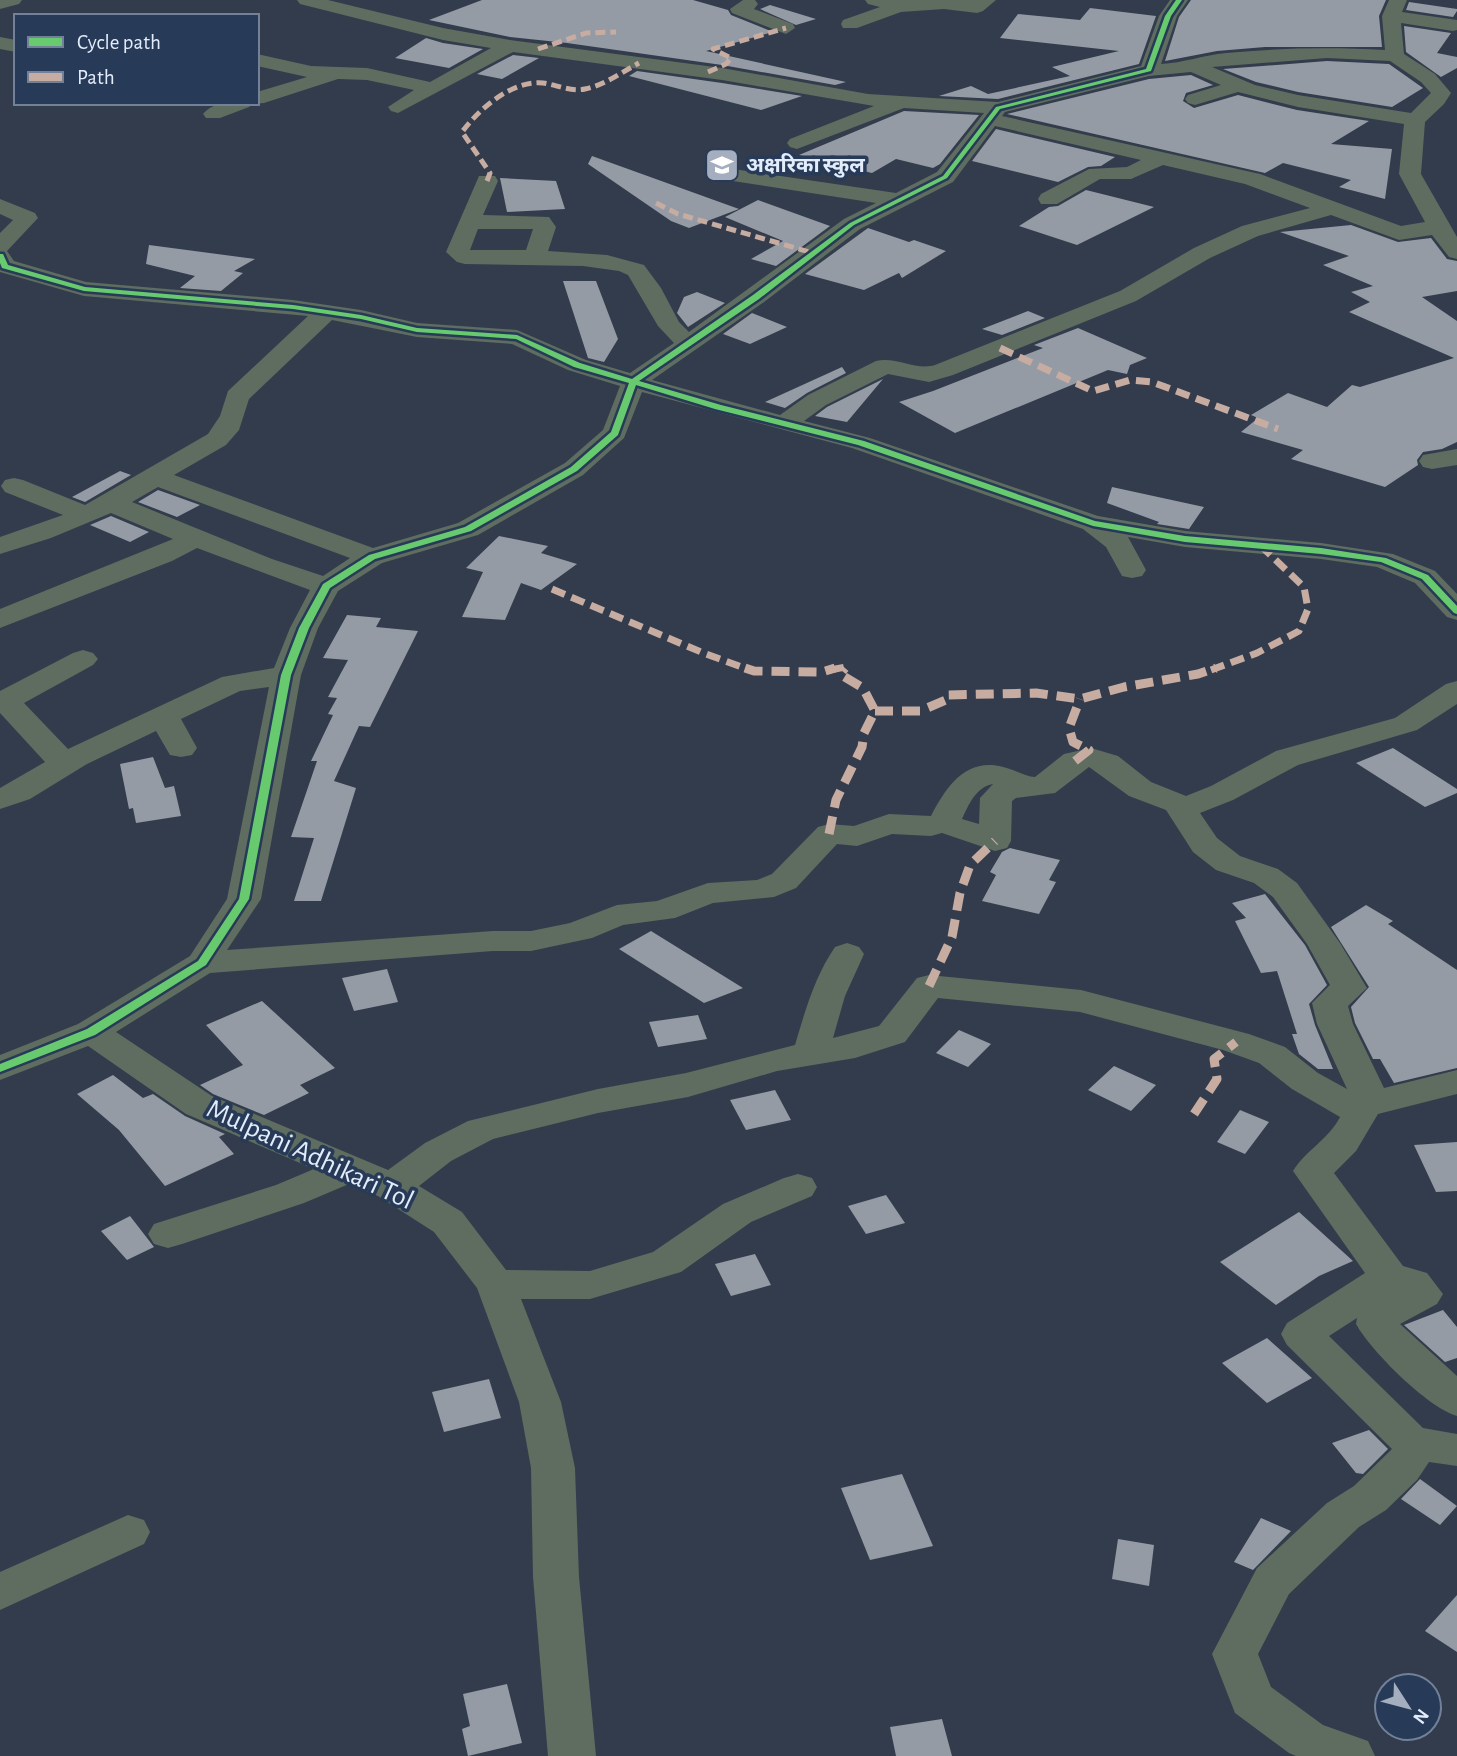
<svg xmlns="http://www.w3.org/2000/svg" width="1457" height="1756" font-family="'Alegreya Sans','Noto Sans Devanagari',sans-serif">
<style>
.building{fill:#949ba5}
.lines{fill:none;stroke-linecap:round;stroke-linejoin:round}
.minor{fill:#5f6c60;fill-rule:evenodd}
.quiet-far2{stroke:#c7aca2;stroke-width:5;stroke-dasharray:10 5;stroke-linecap:butt}
.quiet-far1{stroke:#c7aca2;stroke-width:7;stroke-dasharray:14 7;stroke-linecap:butt}
.quiet{stroke:#c7aca2;stroke-width:9;stroke-dasharray:18 9;stroke-linecap:butt}
.cycleway-casing{stroke:#273a57;stroke-width:5}
.cycleway{fill:#67ca6e;fill-rule:evenodd}
.labels{text-anchor:middle;dominant-baseline:central;stroke-width:7;stroke-linejoin:round;paint-order:stroke}
.far-poi-label{font-size:21px;font-weight:bold;fill:#e3ecfb;stroke:#273a57;text-anchor:start}
.near-street-label{font-size:28px;fill:#e3ecfb;stroke:#273a57}
</style>
<rect width="100%" height="100%" fill="#323c4c"/>
<path class="building" d="M482 0H693L728 10 731 15 773 32 706 51 846 82 835 85 722 65 567 43 510 37 429 20Z
M1191 0H1386L1379 16 1382 47H1265L1217 51 1165 61 1179 17Z
M1409 2 1457 9V11L1453 17 1406 10Z
M770 5 816 19 796 25 760 9Z
M1090 8 1156 16 1139 64 998 99 939 96 971 86 988 94 1070 76 1052 67 1119 51 1000 38 1018 14 1080 20Z
M1404 26 1451 33 1437 53 1457 57V68L1441 77 1406 52Z
M426 38 443 43 483 49 449 68 395 58Z
M513 55 539 58 502 79 477 74Z
M1327 61 1389 64 1423 88 1392 107 1298 92 1256 82 1223 69Z
M637 71 722 83 802 96 761 110 629 76Z
M1191 75 1213 85 1186 93 1183 101 1194 108 1238 95 1297 110 1369 121 1331 144 1392 149 1385 199 1339 187 1351 180 1283 163 1265 173 1007 114 1149 79Z
M904 111 979 115 940 164 933 168 896 159 872 173 799 155Z
M996 129 1115 157 1101 166 1088 167 1058 182 972 161Z
M592 156 739 209 689 228 671 221 588 164Z
M500 178 556 181 565 209 507 212Z
M1086 190 1154 207 1077 245 1019 226 1049 207 1058 206Z
M758 200 830 226 776 266 751 259 783 241 725 217Z
M1351 225 1398 242 1431 238 1447 259 1457 261V291L1422 297 1457 321V442L1442 449 1423 452 1417 460 1418 465 1385 487 1291 459 1303 450 1241 432 1258 418 1251 415 1288 393 1327 407 1352 385 1360 387 1454 358 1349 312 1370 302 1351 292 1373 286 1323 265 1349 256 1280 232Z
M868 228 909 242 914 240 946 251 902 278 899 273 864 290 805 274Z
M149 245 255 259 234 271 243 273 221 291 180 288 195 276 146 264Z
M563 281H596L618 339 604 362 588 358Z
M697 292 725 303 688 327 677 313 684 297Z
M1028 311 1045 318 1002 335 982 329Z
M752 313 787 327 750 344 723 334Z
M1078 328 1147 358 1130 365 1127 374 1108 370 955 433 899 402 933 391 1043 348 1034 345Z
M842 367 846 373 807 393 785 408 765 402Z
M883 379 847 422 815 416 827 407Z
M120 471 131 475 85 502 72 497Z
M1112 487 1204 507 1189 529 1157 524 1159 522 1107 503Z
M158 490 200 505 177 517 138 502Z
M111 516 149 532 130 542 90 525Z
M499 536 548 546 541 553 577 564 541 590 521 583 505 620 462 617 483 572 466 568Z
M347 615 381 618 376 627 418 631 370 727 359 726 334 781 356 788 321 901H294L314 838 291 837 317 761H311L333 715 328 714 337 698 328 697 348 660 323 658Z
M1393 748 1457 789V793L1425 807 1356 763Z
M153 757 165 788 174 786 181 816 136 823 133 808 129 809 120 764Z
M1010 848 1060 860 1049 880 1056 882 1039 914 982 901 996 875 990 872 1002 852Z
M1265 894 1305 945 1327 985 1309 1004 1315 1025 1333 1069H1318L1299 1054 1292 1034H1297L1277 971 1261 973 1235 921 1246 918 1232 903Z
M1366 905 1393 921 1388 924 1457 970V1068L1394 1083 1380 1059H1373L1355 1023 1351 1007 1369 987 1331 927Z
M651 931 743 988 704 1003 619 949Z
M387 969 398 1002 354 1011 342 978Z
M262 1001 335 1068 300 1085 309 1093 264 1115 213 1094 200 1085 243 1065 206 1025Z
M698 1015 707 1039 658 1047 649 1022Z
M959 1030 991 1044 968 1067 936 1053Z
M1114 1066 1156 1085 1131 1111 1088 1090Z
M113 1075 143 1098 153 1094 185 1116 225 1134 219 1137 234 1154 165 1186 119 1130 77 1094Z
M775 1090 791 1120 746 1130 730 1100Z
M1240 1110 1269 1122 1245 1154 1217 1142Z
M1457 1142V1191L1436 1192 1414 1145Z
M886 1195 905 1223 866 1234 848 1206Z
M1299 1212 1353 1261 1319 1276 1276 1305 1220 1262Z
M130 1216 154 1247 127 1260 101 1231Z
M755 1254 771 1285 731 1296 715 1264Z
M1443 1310 1457 1327V1358L1445 1362 1404 1325Z
M1267 1338 1312 1378 1267 1403 1222 1363Z
M489 1379 501 1418 444 1432 432 1392Z
M1369 1430 1388 1449 1363 1474 1356 1473 1332 1443Z
M902 1474 933 1546 870 1560 841 1488Z
M1420 1479 1457 1506 1440 1525 1401 1499Z
M1261 1518 1291 1531 1253 1570 1234 1562Z
M1118 1539 1154 1545 1149 1586 1112 1579Z
M1457 1595V1652L1425 1631Z
M507 1684 522 1743 468 1756 462 1729 470 1726 463 1694Z
M942 1719 952 1756H896L890 1727Z"/>
<g class="lines">
<path class="minor" d="M0 0H22L19 4 0 9Z
M297 0H328L443 28 510 40 722 68 868 94 998 102 1141 66 1159 16 1170 0H1188L1177 16 1161 64C1183 63 1204 55 1226 53 1279 48 1331 47 1385 50L1382 16 1389 0H1407L1402 12 1457 20V30L1453 31 1401 23 1404 54 1435 74 1451 93 1444 104 1425 122 1421 174 1457 237V259L1449 257 1432 235 1399 240 1331 215 1258 236 1210 258 1136 301 953 375 929 382 888 374 826 405 804 421 870 438 1098 516 1185 531 1321 543 1393 554 1435 571 1457 594V620L1447 617 1415 583 1377 567 1321 559 1185 547 1128 537 1146 570 1142 576 1132 578 1122 576 1106 547 1083 529 852 448 642 392 624 438 583 475 478 535 382 563 338 591 318 628 301 675 261 899 227 950 493 931H531L570 923 617 905 657 901 708 883 757 880 772 874 818 827 829 824 854 826 889 814 931 816C946 787 966 757 1003 767 1014 769 1025 777 1035 777L1064 754 1091 748 1118 756 1151 782 1186 796 1211 786 1276 751 1395 718 1446 684 1457 681V704L1417 730 1298 765 1233 800 1200 813 1217 838 1240 856 1278 869 1297 883 1340 943 1367 988 1348 1006 1353 1024 1384 1088 1457 1070V1094L1378 1114 1356 1151 1334 1173 1403 1266 1427 1273 1443 1294 1437 1304 1400 1324 1457 1376V1416C1427 1407 1371 1351 1356 1324L1357 1318 1329 1336 1423 1428 1457 1434V1466L1429 1462 1417 1480 1386 1510 1359 1527 1289 1594 1258 1654 1271 1687 1323 1725 1368 1741 1375 1756H1296L1289 1753 1235 1713 1212 1654 1257 1568 1327 1503 1354 1486 1392 1449 1287 1345 1281 1334 1287 1323 1365 1273 1293 1171C1306 1150 1329 1139 1340 1117L1292 1089 1259 1063 1223 1050 1080 1012 938 998 905 1042 855 1058 777 1071 688 1097 598 1113 493 1139 451 1161 419 1186 462 1212 506 1270 590 1271 653 1252 723 1204 784 1178 798 1174 812 1178 817 1187 812 1196 751 1222 681 1272 590 1299H521L561 1402 575 1468 579 1577 596 1756H548L533 1577 531 1468 519 1402 477 1288 434 1232 378 1196 349 1184 304 1203 182 1244 168 1248 154 1244 148 1234 154 1224 276 1185 314 1169 186 1114 88 1046 0 1080V1055L78 1024 190 956 227 899 269 687 240 691 181 719 197 748 192 755 181 757 170 755 156 731 87 764 30 799 0 809V788L45 762 0 713V691L73 653 83 650 93 653 98 659 93 665 24 703 68 749 222 677 274 668 290 628 310 590 197 548 172 561 0 628V609L173 539 111 513 51 538 0 554V537L63 515 5 492 1 486 5 480 14 478 23 480 85 505 208 434 220 416 228 391 308 316 84 296 0 272V233L13 220 0 214V199L35 213 38 218 7 251 14 261 86 282 293 300 361 310 417 323 517 330 586 360 630 373 674 343 658 326 628 275 619 271 583 266 465 264 457 262 446 252 479 176H495L498 181 483 215 549 217 556 227 548 251 607 255 644 265 661 288 679 322 689 332 844 219 876 203 726 180 718 179 715 174 718 169 726 168 896 193 937 172 984 113 904 108 797 149 790 147 787 143 790 139 874 106 722 80 513 52 398 113 391 111 388 107 414 90 367 80 338 79 264 103 252 104 249 107 220 118H206L203 114C215 99 240 103 257 103V92L307 77 257 66V54L311 66 367 68 430 82 491 48 443 40 300 4ZM1327 58 1390 61 1421 82 1431 93 1411 113 1298 95 1255 85 1212 67ZM1191 72 1221 85 1188 95 1185 99 1188 103 1195 105 1238 92 1298 107 1404 124 1399 174 1425 222 1401 226 1260 174 1002 116 1005 112 1149 76ZM995 126 1141 160 1127 167 1089 169 1041 194 1038 199 1041 204H1057L1100 179H1131L1163 165 1245 184 1310 208 1242 226 1194 248 1120 291 935 365C916 371 896 356 876 361L808 395 780 415 652 380 764 302 860 229 953 182ZM478 229H533L526 250H470ZM332 320 417 337 512 344 568 370 620 386 603 430 565 463 458 523 373 548 174 475 226 445 239 430 249 399ZM158 487 350 558 323 576 272 559 132 502ZM1089 767 1129 796 1166 810 1193 852 1216 870 1254 883 1273 897 1307 944 1330 985 1312 1003 1317 1024 1347 1089 1318 1073 1285 1047 1249 1034 1081 990 929 975 917 978 879 1026 833 1038 845 996 864 954 859 947 847 943 835 947C815 976 805 1011 795 1045L686 1073 598 1089 468 1121 425 1143 388 1170 212 1096 116 1032 210 973 493 951H531L592 938 623 925 675 918 713 903 774 897 796 888 837 844 857 846 892 834 931 836 942 833 995 851 1007 848 1011 841 1012 801 1016 798 1055 793ZM993 784 980 798 979 824 962 819C969 804 976 787 993 784Z
M743 0H755L758 4 754 9 793 24 795 28 786 34 732 13 730 9Z
M865 0H996L983 11 977 13 944 9 901 12 857 28H843L841 24 843 20 880 7 868 4Z
M0 37 16 40V52L0 49Z
M1457 449V465L1432 469 1423 467 1419 461 1423 455Z
M128 1515 144 1520 150 1532 144 1544 0 1610V1572Z"/>
<path class="quiet-far2" d="M538 49 586 33 616 32
M708 72 726 64 731 58 713 49 786 28
M487 181 490 173 462 132C479 109 512 80 543 83 557 85 571 92 585 89 605 85 622 72 639 63
M656 203 678 214 813 253"/>
<path class="quiet-far1" d="M1000 348 1093 391 1130 380 1152 382 1278 429
M552 589 706 654 750 670
M830 670 846 667 844 670
M1211 670 1257 653 1299 631 1308 609 1304 587 1262 547"/>
<path class="quiet" d="M745 668 754 671 822 672 835 668
M875 711H920L946 700V695L1036 693 1080 699 1124 687 1198 674 1216 668
M1075 761 1089 750 1073 742 1069 728 1080 699
M829 834 836 800 862 747 864 733 875 711 863 688 840 674 845 668
M929 986 952 937 960 893 970 865 995 841
M1194 1114 1217 1079 1214 1059 1236 1042"/>
<g class="cycleway-casing">
<path id="cycleway" d="M1176 0H1182L1171 16 1151 71 1000 109 947 178 854 225 759 299 639 381 721 405 864 441 1095 521 1185 536 1321 548 1386 558 1428 575 1457 606V614L1454 613 1422 579 1381 562 1321 554 1185 542 1093 526 858 445 715 409 636 385 618 435 577 471 471 531 375 559 330 588 309 628 291 675 249 899 206 965 95 1035 0 1072V1064L87 1029 198 961 239 899 281 675 299 628 323 584 369 555 465 527 571 467 611 432 629 383 574 367 516 339 417 332 361 319 293 309 84 291 2 268 0 263V254H3L8 265 85 287 293 305 361 315 417 328 517 335 580 363 632 379 753 295 850 223 943 176 996 107 1146 69 1165 16Z"/>
</g>
<use href="#cycleway" class="cycleway"/>
</g>
<defs>
<g id="school-square" transform="scale(1.75)"><rect x="-9" y="-9" width="18" height="18" rx="4" fill="#a5aebe" stroke="#273a57"/><path d="M0-5L7-2L0 1L-7-2ZM-4 1L0 2.5L4 1V4Q0 6-4 4Z" fill="#fff"/></g>
</defs>
<g fill-rule="evenodd">
<use href="#school-square" x="722" y="165"/>
</g>
<g class="labels">
<g class="far-poi-label">
<text x="746" y="165">अक्षरिका स्कुल</text>
</g>
<g class="near-street-label">
<text transform="translate(310 1155) rotate(25)">Mulpani Adhikari Tol</text>
</g>
</g>
<rect x="14" y="14" width="245" height="91" fill="#273a57" stroke="#728199" stroke-width="2"/>
<rect x="28" y="37" width="35" height="10" fill="#67ca6e" stroke="#728199" stroke-width="2"/>
<text x="77" y="49" font-size="21" fill="#e3ecfb">Cycle path</text>
<rect x="28" y="72" width="35" height="10" fill="#c7aca2" stroke="#728199" stroke-width="2"/>
<text x="77" y="84" font-size="21" fill="#e3ecfb">Path</text>
<g transform="translate(1408 1707) rotate(126)"><circle r="33" fill="#273a57" stroke="#728199" stroke-width="2"/>
<path d="M0-5L12 26L0 18L-12 26Z" fill="#a5aebe"/>
<text y="-10" font-size="19" font-weight="bold" text-anchor="middle" fill="#e3ecfb">N</text>
</g>
</svg>
